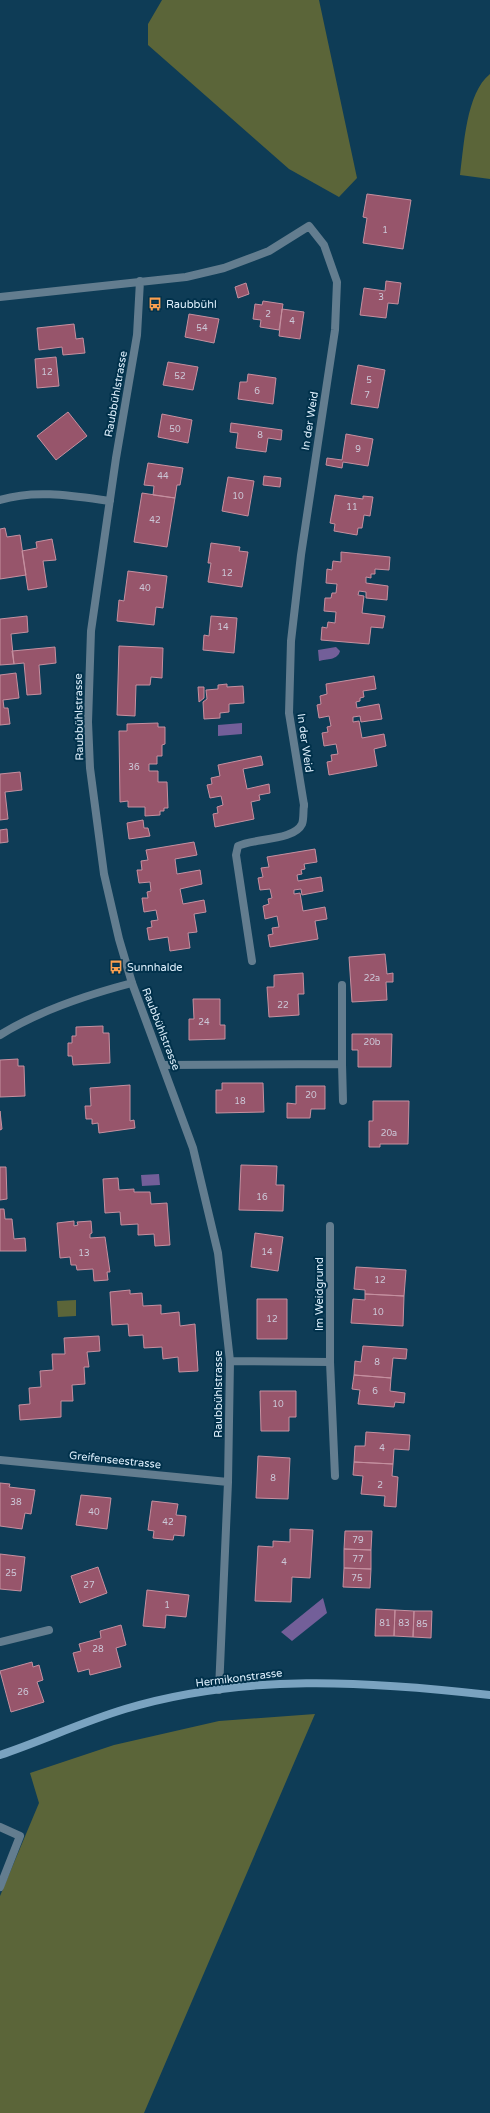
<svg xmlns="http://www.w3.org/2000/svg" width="490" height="2113" font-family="'Varela Round',sans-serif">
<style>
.green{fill:#5b6539}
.water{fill:#735f99}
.building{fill:#97556b;stroke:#c590a0}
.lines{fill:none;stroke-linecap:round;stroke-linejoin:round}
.lane{stroke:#637d8f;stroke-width:8}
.street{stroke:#637d8f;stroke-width:8}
.secondary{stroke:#7aa3c0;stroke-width:8}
.labels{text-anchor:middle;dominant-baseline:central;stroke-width:4;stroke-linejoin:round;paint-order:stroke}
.number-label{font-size:9px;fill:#ccc8d8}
.poi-label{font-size:11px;fill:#ddeffc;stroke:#01314b;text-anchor:start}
.street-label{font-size:11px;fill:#ddeffc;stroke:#01314b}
</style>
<rect width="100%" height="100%" fill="#0e3c56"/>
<path class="green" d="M162 0H319L357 178 339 197 289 169 148 45V24Z
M490 74V179L460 175C464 146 466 93 490 74Z
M76 1300V1316L58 1317 57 1301Z
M315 1714 144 2113H0V1896L39 1803 30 1773 114 1745 219 1721Z"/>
<path class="water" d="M336 647 340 651C338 660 327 659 319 661L318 650Z
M242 723V734L218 736V725Z
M159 1174 160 1185 142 1186 141 1175Z
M323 1598 327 1613 292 1641 281 1632Z"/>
<path class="building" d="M367 194 411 200 403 249 363 243 367 218 363 217Z
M386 281 401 283 398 304 388 303 386 318 360 315 364 288 385 291Z
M246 283 249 294 238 298 235 287Z
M263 301 283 304 279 330 260 327 261 320 253 319 255 304 262 305Z
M282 309 304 312 300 339 279 336Z
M189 314 219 319 214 343 185 337Z
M74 324 76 339 83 338 85 353 63 355 62 347 39 350 37 328Z
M56 357 59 386 37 388 35 359Z
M168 362 198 367 193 390 163 385Z
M358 365 385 370 378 408 351 404Z
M248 374 276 378 273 404 238 399 240 382H247Z
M68 412 87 436 56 460 37 436Z
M162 414 192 420 188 443 158 437Z
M231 423 282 430 281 440 268 438 266 452 236 448 238 433 230 432Z
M346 434 373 439 368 466 343 462 342 468 326 465 327 458 342 460Z
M148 463 183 468 180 485H177L175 498 153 495 154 486 144 485Z
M264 476 281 478 280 487 263 485Z
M228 477 254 481 248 516 222 511Z
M142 493 175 498 167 547 134 542Z
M335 495 363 499V496L373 497 370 516 364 515 362 528H358L357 535 334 531 335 524 330 523Z
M5 528 7 537 20 535 26 575 0 579V529Z
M52 539 56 560 43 561 47 587 28 590 22 551 37 548 36 542Z
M211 543 240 547 239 551 248 552 242 587 208 582 211 563H208Z
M341 552 390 557 389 570 375 569V574H371V578L366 577V583L388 586 387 600 366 598V592L359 591 358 595 364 596 362 613 385 616 383 628 371 627 369 644 321 640 322 627 327 628 328 622 335 623 336 612 324 611 325 598H331L332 593H336L337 584 326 583 327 569 332 570 333 561 341 562Z
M128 571 167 576 163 608 156 607 154 625 117 621 119 600 124 601Z
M27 616 28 632 11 634 14 664 0 665V619Z
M211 616 237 618 234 653 203 650 204 635 209 636Z
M119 646 163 648 162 678 151 677 150 685H136L135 716 117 715Z
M55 647 56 663 39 665 41 694 27 695 24 663 14 664 12 651Z
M16 673 19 698 3 700 4 708H8L10 724 0 725V675Z
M374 676 376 689 363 691 364 697 360 698V701L356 702 357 708 379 704 382 719 361 722 360 716 353 717V722L359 721 362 738 384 734 386 746 374 749 377 766 329 775 327 762 332 761 331 755 338 754 336 744 324 746 322 733 328 732 327 727 331 726 329 716 319 718 317 705 321 704 320 696 327 694 326 684Z
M227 684V687L243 686 244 703 229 704V712L220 713V718L204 719 203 702 207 699 206 690 218 689V685Z
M198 687H204V698L199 702Z
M158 723V727H165V744L162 745V756H157V764H149V771H158V782H167L168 808H164V811H160V815L145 816V807H128V801L120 802 119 731H127V724Z
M261 756 263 765 243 769 247 789 269 784 270 793 259 795 260 800 251 802 254 819 215 827 213 814 218 813 217 807 223 805 222 800 221 796 210 798 207 785 212 784 211 778 220 776 218 765Z
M20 772 22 790 5 792 8 819 0 820V774Z
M143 820 144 828H148L150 836 129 839 127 823Z
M7 829 8 842 0 843V830Z
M194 842 197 855 175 859 177 874 200 870 202 884 180 889 183 904 204 900 206 912 194 914 197 932 188 933 190 948 170 951 168 937 149 940 147 928 152 927 151 921 158 920 156 910 144 912 142 898H148L147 892 151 891 150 882 139 883 137 870H142L141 861 148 860 146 850Z
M315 849 317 862 304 864 305 869 301 870 302 874 297 875 298 881 321 877 323 891 302 895 301 889 294 890V894L300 893 303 911 325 907 327 919 315 921 318 939 270 947 268 935 273 934 272 928 279 927 277 916 265 919 263 906 269 904 268 899 272 898 270 889 260 890 258 878 263 877 261 868 269 867 267 857Z
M385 954 387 974 393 973V982H386L387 1000 352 1002 349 957Z
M303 973 304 994H298L299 1015 269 1017 267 987H274V975Z
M193 999H220V1025H225V1039L189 1040V1019H194Z
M103 1026V1033H109L110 1063 73 1065 72 1056H68V1043H72V1036H76V1027Z
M352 1034H392L391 1067H358V1050H352Z
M18 1059V1066H24L25 1096 0 1097V1060Z
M222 1083H263L264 1112 216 1113V1090H222Z
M130 1085V1121L134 1120 135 1128 99 1133 98 1123 92 1124V1119H86L85 1106H91L90 1088Z
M296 1086H325V1109H311L310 1118H287V1103L296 1104Z
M373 1101H409L408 1144H380V1147H369V1121H373Z
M0 1111 2 1129 0 1130Z
M241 1165 277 1166 276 1185H284L283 1211 239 1210Z
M0 1167H6L7 1199 0 1200Z
M118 1178 119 1190 134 1189V1192H150L151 1204 167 1203 170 1245 155 1246 154 1234 138 1235V1224L121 1225 120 1212 105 1213 103 1179Z
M0 1209H4L5 1219H12L14 1239 25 1238 26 1251H0Z
M74 1221V1226L78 1225 77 1222 91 1221 92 1233 90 1234V1238L105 1237 110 1272H107L108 1280 94 1281 93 1269 77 1270 76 1265H71L70 1257 60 1258 57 1223Z
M255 1233 283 1237 278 1271 251 1267Z
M356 1267 406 1270 404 1296 365 1294V1290L354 1289Z
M130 1290V1294L142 1293 143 1306 161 1305V1314L179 1312 180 1326 195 1324 198 1371 179 1372 178 1357 163 1359 162 1347 144 1348 143 1335 129 1336 128 1324 112 1325 110 1292Z
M365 1294 404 1296 403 1326 351 1323 353 1299 365 1300Z
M257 1299H287V1339H257Z
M99 1336 100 1351 87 1352 89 1367H84L85 1384 72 1385 73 1401H61V1417L20 1420 19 1405 30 1404 29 1388 41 1387 40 1371 53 1370 52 1354H65L64 1338Z
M363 1346 407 1349 406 1359 393 1358 391 1378 354 1375 355 1361 361 1362Z
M354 1375 391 1378 390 1391 405 1393 404 1403 395 1402 394 1407 358 1404 360 1390 352 1389Z
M260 1391H296V1417H289V1431H261Z
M366 1432 410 1435 409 1450 394 1449 393 1464 354 1462 355 1446H365Z
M258 1456 290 1458 288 1499 256 1498Z
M354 1462 393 1464 392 1476 398 1477 396 1507 384 1506 385 1496 361 1494 363 1476 353 1475Z
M0 1483 10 1484 9 1487 35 1490 31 1514 25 1513 22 1529 0 1526Z
M81 1495 111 1498 107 1529 76 1525Z
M152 1501 178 1504 176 1515 186 1516 184 1536 174 1535 173 1540 153 1538 154 1531 148 1530Z
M290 1529 313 1530 310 1578 292 1577 291 1602 255 1601 258 1546 273 1547V1541L290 1542Z
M345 1531H372L371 1550 344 1549Z
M344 1549 371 1550V1569L344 1568Z
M0 1554 25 1557 21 1591 0 1589Z
M98 1567 107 1593 80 1603 71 1576Z
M344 1568 371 1569 370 1588 343 1587Z
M147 1590 189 1595 186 1617 166 1615 165 1628 143 1626Z
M376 1609 395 1610 394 1636H375Z
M395 1610 414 1611 413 1637 394 1636Z
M414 1611H432L431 1638 413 1637Z
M121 1625 126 1645 116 1648 121 1667 90 1675 89 1669 78 1672 73 1653 81 1651 79 1644 101 1638 100 1631Z
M32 1662 33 1667 39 1665 43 1680 37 1682 44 1702 11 1712 0 1671Z"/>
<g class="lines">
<path class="lane" d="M252 961 236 855 238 846C254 838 294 841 302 824 304 819 303 811 304 805
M0 1035C37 1012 90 994 132 983
M342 1064 343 1101
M163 1065 342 1064V985
M0 1827 20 1836 0 1887"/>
<path class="street" d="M140 281 137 335 116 458 91 631 88 722 90 768 104 874 119 939 132 983 193 1148 218 1253 230 1361 228 1482 219 1690
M0 297 186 277 224 268 269 251 309 226 324 245 337 282 335 330 301 555 291 641 289 713 304 805
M0 500C35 489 74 496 110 501
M330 1226V1362
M230 1361 330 1362 335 1476
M0 1460 228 1482
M0 1642 49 1630"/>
<path class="secondary" d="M0 1755C42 1741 82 1722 125 1709 245 1673 367 1681 490 1695"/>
</g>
<defs>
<g id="bus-bare" transform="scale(1.08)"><path d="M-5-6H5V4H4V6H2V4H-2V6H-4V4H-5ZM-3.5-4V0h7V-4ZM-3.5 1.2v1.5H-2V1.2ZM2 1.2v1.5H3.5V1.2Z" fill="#fa9f4f" stroke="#01314b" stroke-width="2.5" paint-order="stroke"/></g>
</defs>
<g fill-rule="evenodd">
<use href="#bus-bare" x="155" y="304"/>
<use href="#bus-bare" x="116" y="967"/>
</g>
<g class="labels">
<g class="number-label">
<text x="385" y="230">1</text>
<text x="381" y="297">3</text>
<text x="268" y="314">2</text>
<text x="292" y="321">4</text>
<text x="202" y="328">54</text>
<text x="47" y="372">12</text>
<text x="180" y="376">52</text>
<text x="369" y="380">5</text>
<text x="257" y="391">6</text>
<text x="367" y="395">7</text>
<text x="175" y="429">50</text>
<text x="260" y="435">8</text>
<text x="358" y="449">9</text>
<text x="163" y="476">44</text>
<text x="238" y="496">10</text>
<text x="352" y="507">11</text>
<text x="155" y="520">42</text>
<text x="227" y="573">12</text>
<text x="145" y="588">40</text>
<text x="223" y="627">14</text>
<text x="134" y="767">36</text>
<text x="372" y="978">22a</text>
<text x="283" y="1005">22</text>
<text x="204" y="1022">24</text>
<text x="372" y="1042">20b</text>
<text x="311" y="1095">20</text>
<text x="240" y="1101">18</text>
<text x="389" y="1133">20a</text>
<text x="262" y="1197">16</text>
<text x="267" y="1252">14</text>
<text x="84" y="1253">13</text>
<text x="380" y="1280">12</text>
<text x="378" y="1312">10</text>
<text x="272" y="1319">12</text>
<text x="377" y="1362">8</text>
<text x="375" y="1391">6</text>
<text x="278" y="1404">10</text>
<text x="382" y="1448">4</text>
<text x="273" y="1478">8</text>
<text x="380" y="1485">2</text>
<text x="16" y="1502">38</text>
<text x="94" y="1512">40</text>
<text x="168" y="1522">42</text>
<text x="358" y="1540">79</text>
<text x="358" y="1559">77</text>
<text x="284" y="1562">4</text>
<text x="11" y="1573">25</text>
<text x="357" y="1578">75</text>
<text x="89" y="1585">27</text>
<text x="167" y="1605">1</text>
<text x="385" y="1623">81</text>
<text x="404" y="1623">83</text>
<text x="422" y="1624">85</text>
<text x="98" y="1649">28</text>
<text x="23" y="1692">26</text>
</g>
<g class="poi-label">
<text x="166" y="304">Raubbühl</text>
<text x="127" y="967">Sunnhalde</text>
</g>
<g class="street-label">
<text transform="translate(116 394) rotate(-80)">Raubbühlstrasse</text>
<text transform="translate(310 421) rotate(-81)">In der Weid</text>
<text transform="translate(79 717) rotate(-91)">Raubbühlstrasse</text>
<text transform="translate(305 743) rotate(82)">In der Weid</text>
<text transform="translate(161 1029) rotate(69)">Raubbühlstrasse</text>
<text transform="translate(319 1294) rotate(-90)">Im Weidgrund</text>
<text transform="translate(218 1394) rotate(-90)">Raubbühlstrasse</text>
<text transform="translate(115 1460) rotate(6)">Greifenseestrasse</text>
<text transform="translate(239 1678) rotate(-7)">Hermikonstrasse</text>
</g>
</g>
</svg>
